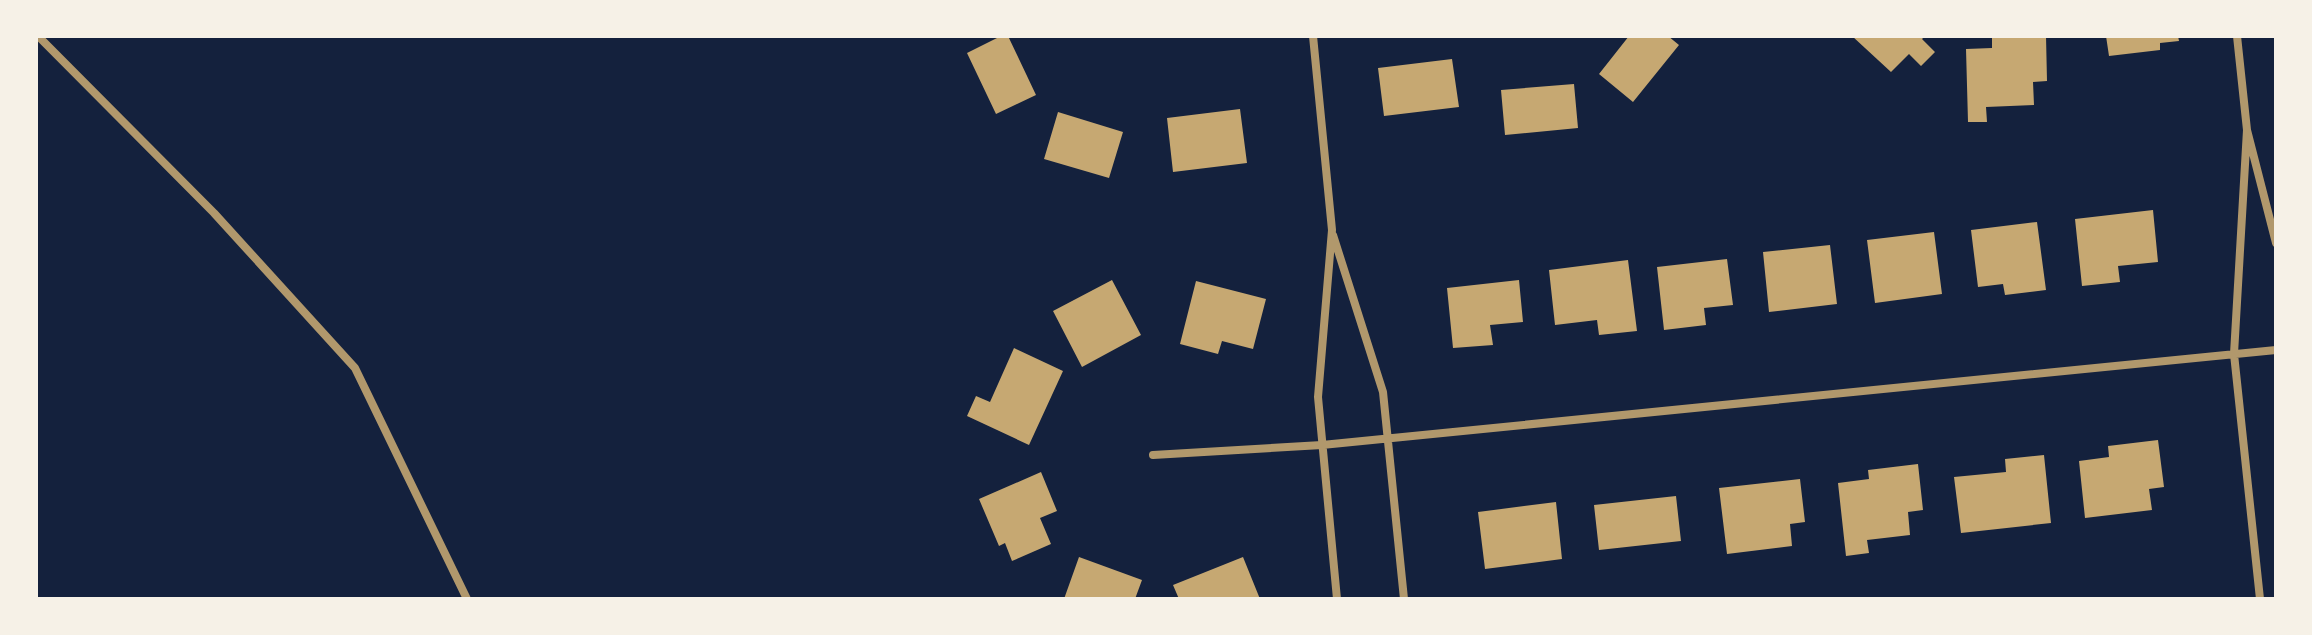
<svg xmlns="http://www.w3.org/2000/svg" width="2312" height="635" font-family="Poppins,sans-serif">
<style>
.building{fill:#c6a872}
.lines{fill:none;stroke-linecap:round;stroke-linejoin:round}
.minor{stroke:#b1986c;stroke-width:8}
</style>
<rect width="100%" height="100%" fill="#14213d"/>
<path class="building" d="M1001 36H1008L1036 95 996 114 967 53Z
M1629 36H1668L1679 45 1633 102 1599 74Z
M1852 36H1925L1922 39 1935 52 1921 66 1909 54 1891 72Z
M2046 36 2047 81 2033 82 2034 105 1986 107 1987 122H1968L1966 49 1992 48V38Z
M2106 36H2178L2179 41 2160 43V50L2109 56Z
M1452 59 1459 107 1384 116 1378 68Z
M1574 84 1578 128 1505 135 1501 90Z
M1240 109 1247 163 1173 172 1167 118Z
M1058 112 1123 132 1109 178 1044 159Z
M2153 210 2158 262 2118 266 2120 282 2082 286 2075 219Z
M2037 222 2046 290 2005 295 2003 284 1978 287 1971 230Z
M1934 232 1942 294 1875 303 1867 240Z
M1830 245 1837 304 1769 312 1763 252Z
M1727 259 1733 305 1704 308 1706 325 1664 330 1657 267Z
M1628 260 1637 331 1599 335 1597 320 1555 325 1549 270Z
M1112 280 1141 335 1082 367 1053 311Z
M1519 280 1523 322 1490 325 1493 345 1453 348 1447 288Z
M1196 281 1266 299 1253 349 1222 341 1218 354 1180 344Z
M1014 348 1063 371 1029 445 967 416 976 396 990 402Z
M2158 440 2164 487 2149 489 2152 510 2085 518 2079 461 2109 457 2108 446Z
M2044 455 2051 523 1961 533 1954 477 2006 472 2005 459Z
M1918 464 1923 510 1908 512 1910 535 1867 540 1869 553 1846 556 1838 483 1869 479 1868 470Z
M1041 472 1057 511 1040 518 1051 544 1012 561 1005 543 999 546 979 499Z
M1800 479 1805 522 1790 524 1792 546 1727 554 1719 488Z
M1676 496 1681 541 1599 550 1594 505Z
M1556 502 1562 559 1485 569 1478 512Z
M1079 557 1142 580 1135 599H1064Z
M1243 557 1260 599H1179L1173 585Z"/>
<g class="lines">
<path class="minor" d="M38 36 214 213 355 368 467 599
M1313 36 1332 230 1318 397 1337 599
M2237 36 2247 130 2276 243
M2247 130 2234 354 2260 599
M1333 235 1383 392 1404 599
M1153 455 1322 445 2276 350"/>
</g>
<rect width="2312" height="635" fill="none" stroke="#f6f1e7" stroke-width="76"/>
</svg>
